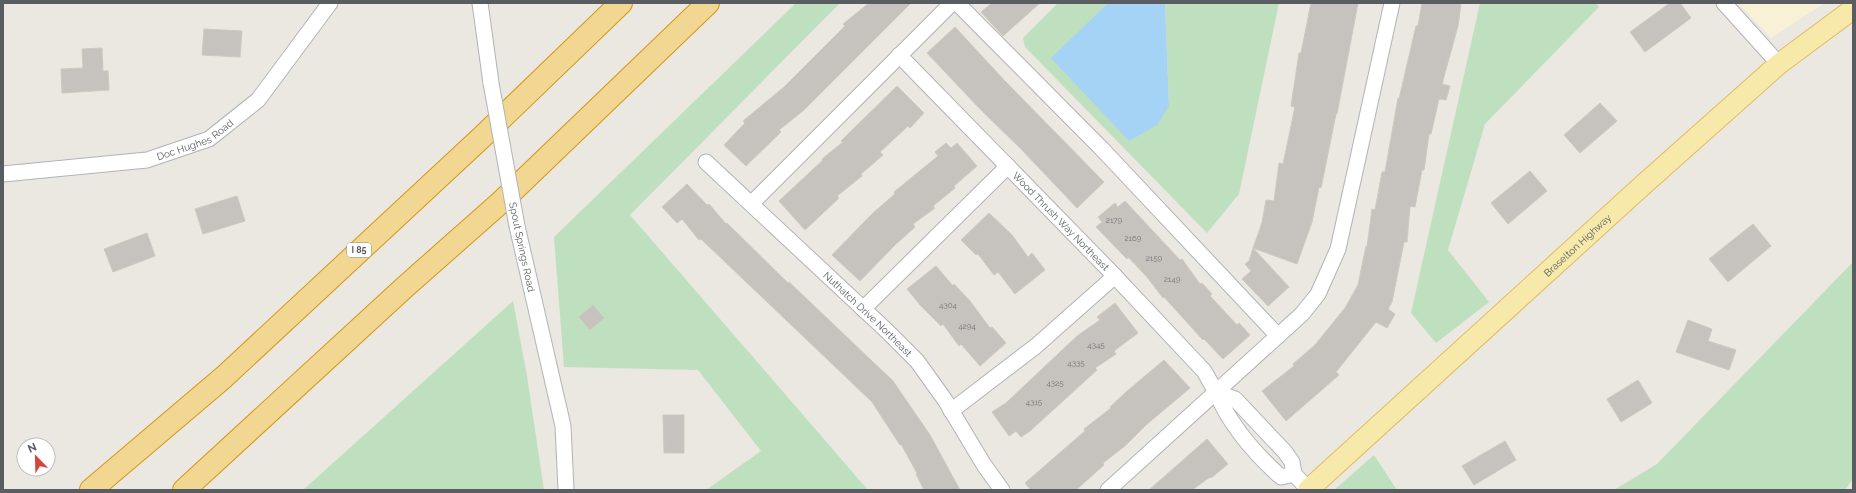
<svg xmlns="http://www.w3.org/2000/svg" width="1856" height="493" font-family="Raleway,sans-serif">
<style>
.commercial{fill:#f9f1d6}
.green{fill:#bfe0bf}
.water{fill:#a5d3f5}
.building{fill:#c6c3be;stroke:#cec9bf}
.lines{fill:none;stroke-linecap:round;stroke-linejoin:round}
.minor-casing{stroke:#b1b3b7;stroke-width:17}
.major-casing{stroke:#e1bc62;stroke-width:22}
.highway-casing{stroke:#d49717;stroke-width:24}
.minor{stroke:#fff;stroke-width:15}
.major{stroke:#f6e9aa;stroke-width:20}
.highway{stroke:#f1d791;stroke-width:22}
.minor-bridge-casing{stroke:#b1b3b7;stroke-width:17;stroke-linecap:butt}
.minor-bridge{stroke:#fff;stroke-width:15}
.labels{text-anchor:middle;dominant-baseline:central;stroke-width:3.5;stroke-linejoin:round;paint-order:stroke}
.number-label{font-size:8px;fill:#747678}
.shield{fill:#fff;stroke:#8b8d90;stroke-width:1}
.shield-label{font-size:9px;font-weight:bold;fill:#595c60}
.street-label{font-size:10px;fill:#595c60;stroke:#fff}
</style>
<rect width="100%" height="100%" fill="#eae8e0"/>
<path class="commercial" d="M1738 3H1825L1771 38Z"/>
<path class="green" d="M796 3H840L630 215 868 490H706L761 451 698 370 564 367 554 237Z
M1058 3H1108L1052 58 1169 106 1165 3H1279L1239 194 1207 233 1025 47 1023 38Z
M1480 3H1596L1599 7 1485 124 1448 250 1489 302 1436 343 1411 313Z
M1853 262V479L1845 490H1614L1657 464Z
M513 301 527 376 544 490H303Z
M1374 455 1397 490H1334Z"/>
<path class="water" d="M1108 3H1165L1169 106 1157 125 1129 141 1051 58Z"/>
<path class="building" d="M869 3H911L804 110 779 130 781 132 746 166 724 145 745 123 743 121 784 87 845 26 843 24Z
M992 3H1040L1003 36 981 12Z
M1311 3H1358L1337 114H1336L1321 188 1319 187 1312 222 1297 264 1253 248 1262 223 1266 200 1274 201 1279 163 1283 164 1295 107 1291 106 1299 53H1301Z
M1422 3H1461L1458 26 1442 84 1450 86 1446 100 1439 99 1431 134H1429L1424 170H1422L1415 207 1410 206 1407 242H1404L1392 302 1388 309 1395 314 1387 328 1376 322 1336 372 1339 375 1286 421 1262 391 1294 366 1293 364 1315 345 1345 308 1358 285 1366 246 1367 247 1372 209 1375 210 1382 172H1385L1398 98 1399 99 1416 26H1418Z
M1670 3H1680L1691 18 1645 52 1630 32Z
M955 27 1004 80 1104 182 1077 208 1021 149 981 110 927 53Z
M204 29 242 31 240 57 202 55Z
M102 48 103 71H108L109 90 62 93 61 69 83 68 82 49Z
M897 86 924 113 910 128 908 126 880 152 883 155 861 174 862 176 837 196 839 198 805 230 779 201 823 160 822 159 843 142 841 141Z
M1600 103 1617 121 1580 153 1564 135Z
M946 143 951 148 957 143 977 166 954 186 955 188 933 206 935 208 913 224 915 227 895 245 860 281 832 255 873 213 895 194 894 192 938 156 935 152Z
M1530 171 1547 191 1508 224 1491 203Z
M687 184 707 205 709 204 726 224 727 223 788 283 789 282 893 381 930 435 960 490H924L916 474 917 473 901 444 900 445 872 402 743 279 701 239 699 240 682 219 677 223 662 207Z
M237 196 245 221 203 234 195 209Z
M1125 201 1180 260 1182 259 1200 284 1202 283 1212 294 1210 296 1237 325 1239 323 1250 335 1223 359 1204 339 1203 340 1164 297 1163 298 1147 277 1128 257 1127 259 1096 227 1102 222 1098 217 1115 203 1118 207Z
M989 213 1012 235 1028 257 1032 253 1045 270 1015 294 998 272 994 275 978 254 976 255 961 240Z
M1753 224 1771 246 1728 282 1709 259Z
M147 233 155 256 113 272 104 249Z
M1253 248 1289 287 1268 306 1242 279 1251 271 1245 264 1249 261Z
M936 266 953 286 954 284 970 301 990 328 992 327 1006 343 980 366 961 344 959 346 943 324 941 326 921 306 907 289Z
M1115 303 1138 333 1114 351 1116 354 1095 368 1097 370 1030 431 1021 437 1016 431 1009 436 992 412 1006 403 1077 336 1100 320 1097 317Z
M593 305 604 318 590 330 579 317Z
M1688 320 1712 329 1708 341 1736 350 1729 370 1676 352Z
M1164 360 1190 388 1146 425 1125 446 1103 463 1104 465 1076 490H1031L1025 483 1085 431 1084 429 1111 408 1110 407 1126 392Z
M1638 380 1652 403 1621 422 1607 399Z
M663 415H684V453H664Z
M1207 439 1228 464 1211 478 1210 477 1192 490H1149Z
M1505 441 1516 460 1474 485 1462 466Z"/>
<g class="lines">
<g class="minor-casing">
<g id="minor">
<path d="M480 3 491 83"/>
<path d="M957 3 1102 149 1278 336"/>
<path d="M1724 3 1779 64"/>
<path id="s1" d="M899 55 1109 270 1204 371 1216 392"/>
<path id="s2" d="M706 162 887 331 917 361 945 400 984 465 1002 490"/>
<path id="s3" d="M3 174 147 160 209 139 258 100 330 3"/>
<path d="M752 203 952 3"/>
<path d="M517 226 563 426 566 490"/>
<path d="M863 309 1008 166"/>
<path d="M951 411 1036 346 1115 276"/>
<path d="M1294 474 1281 477C1254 453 1230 425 1216 392L1235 399 1285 452 1292 462 1294 474 1309 490"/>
<path d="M1108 490 1302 314 1318 294 1338 249 1392 3"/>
</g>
</g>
<g class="major-casing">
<g id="major">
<path id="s4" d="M1308 490 1643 185 1779 64 1853 9"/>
</g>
</g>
<g class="highway-casing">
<path id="highway" d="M91 490 224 377 482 137 621 3
M184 490 406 286 501 202 708 3"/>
</g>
<use href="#minor" class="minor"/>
<use href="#major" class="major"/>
<use href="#highway" class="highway"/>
<g class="minor-bridge-casing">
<path id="minor-bridge" d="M491 83 517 226"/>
</g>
<use href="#minor-bridge" class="minor-bridge"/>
</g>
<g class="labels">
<g class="number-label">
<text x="1114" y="220">2179</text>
<text x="1133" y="238">2169</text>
<text x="1154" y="258">2159</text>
<text x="1172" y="279">2149</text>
<text x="948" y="305">4304</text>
<text x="967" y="326">4294</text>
<text x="1096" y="345">4345</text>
<text x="1076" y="363">4335</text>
<text x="1055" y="383">4325</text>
<text x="1034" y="402">4315</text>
</g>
<rect class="shield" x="347" y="243" width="24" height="14" rx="3"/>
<g class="shield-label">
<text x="359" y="250">I 85</text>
</g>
<g class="street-label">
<text stroke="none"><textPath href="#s3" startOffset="197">Doc Hughes Road</textPath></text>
<text stroke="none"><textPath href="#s1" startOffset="232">Wood Thrush Way Northeast</textPath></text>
<text stroke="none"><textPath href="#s4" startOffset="364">Braselton Highway</textPath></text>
<text transform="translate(522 247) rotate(78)">Spout Springs Road</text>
<text stroke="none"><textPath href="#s2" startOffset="222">Nuthatch Drive Northeast</textPath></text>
</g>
</g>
<rect width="1856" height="493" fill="none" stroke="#595c60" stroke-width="8"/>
<g transform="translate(36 457) rotate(337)"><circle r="19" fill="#ffffff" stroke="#bdbebf"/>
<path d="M0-3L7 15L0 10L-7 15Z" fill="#d6453b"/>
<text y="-6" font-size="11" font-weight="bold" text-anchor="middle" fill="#595c60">N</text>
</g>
</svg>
